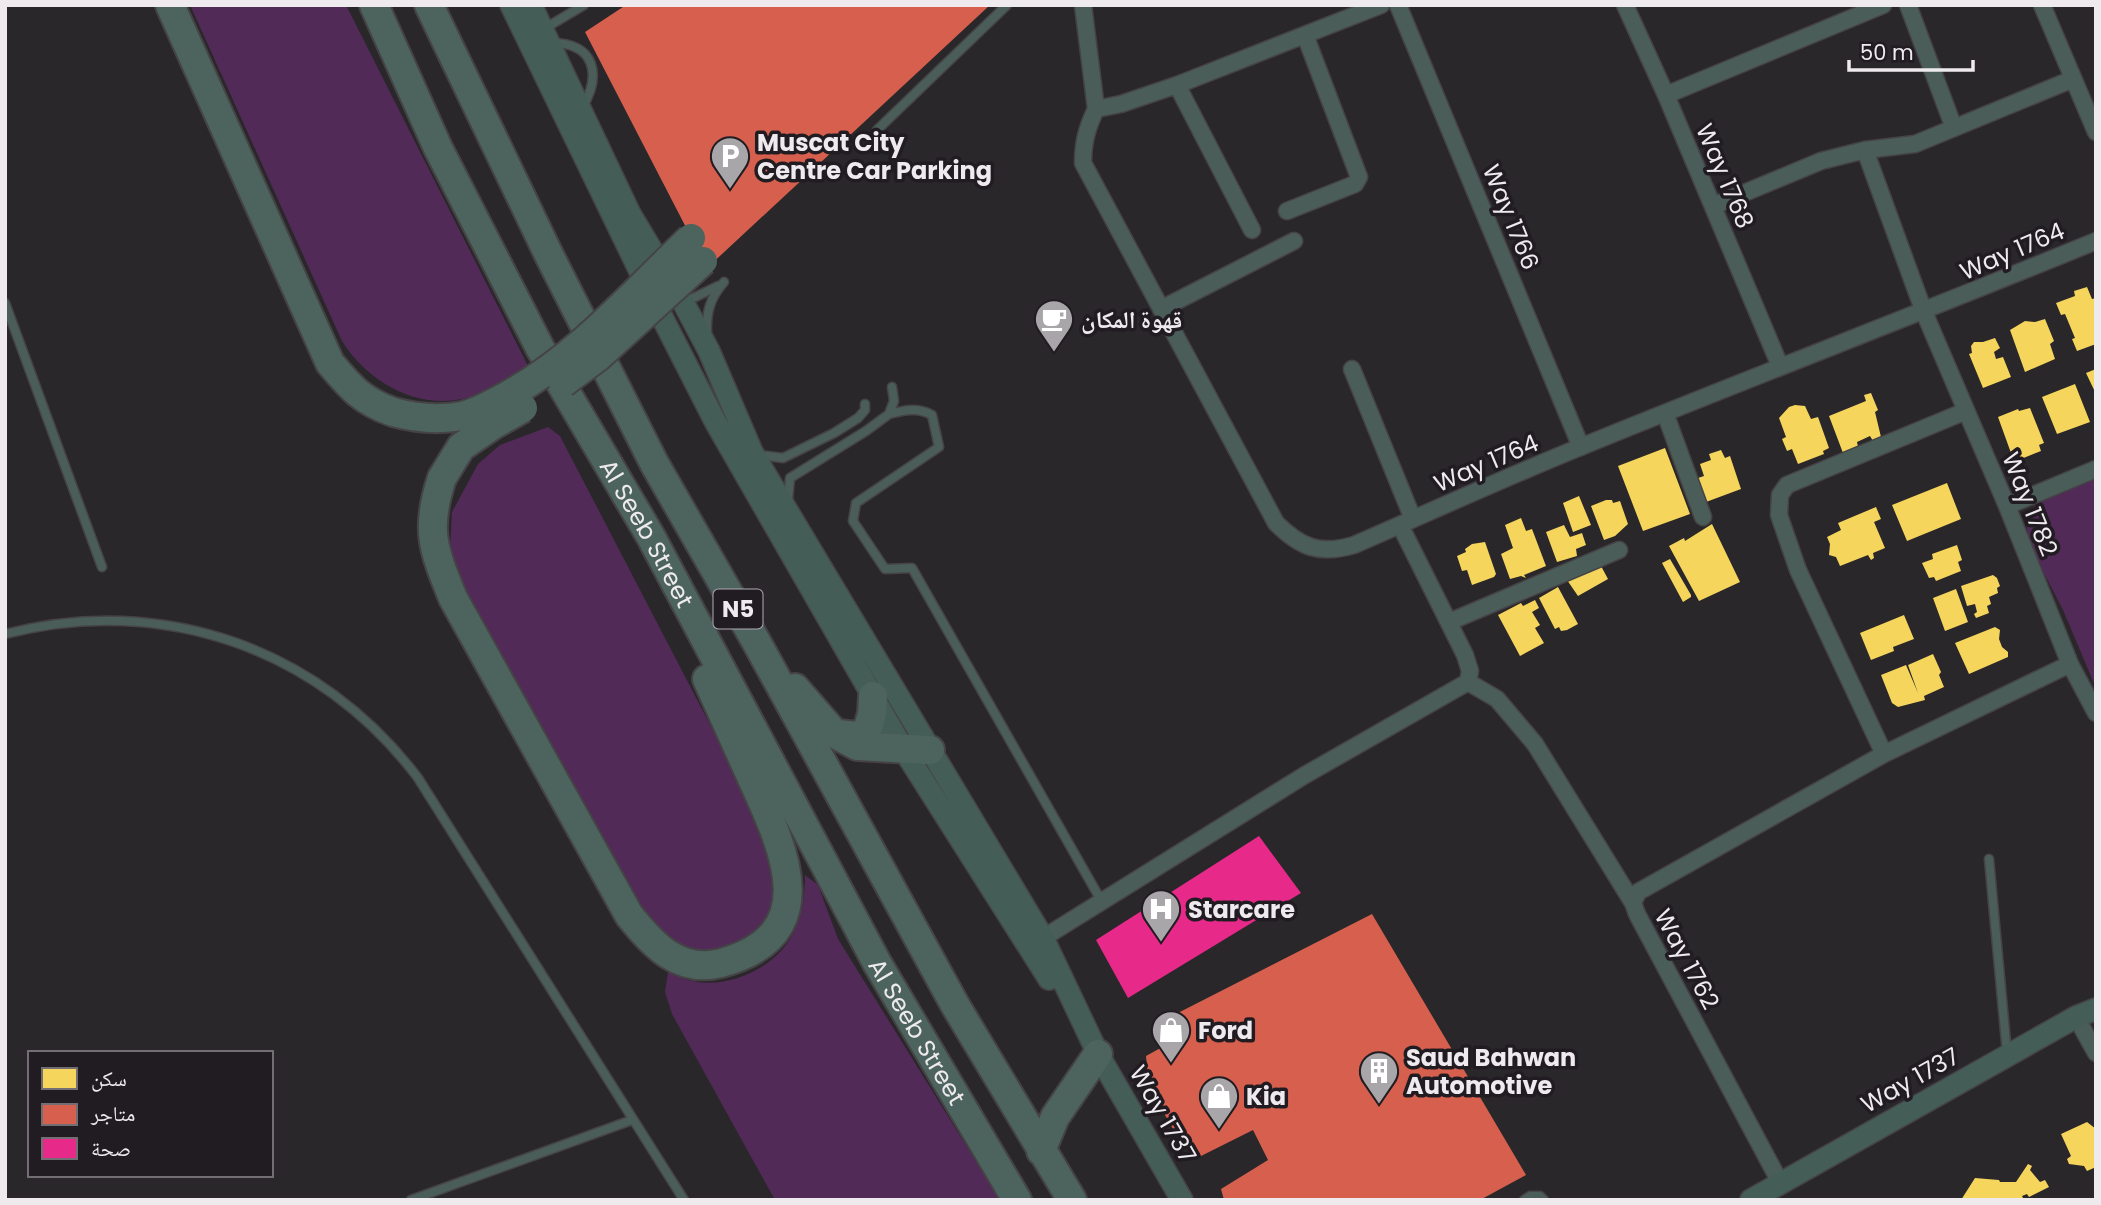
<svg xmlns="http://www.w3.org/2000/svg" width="2101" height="1205" font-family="Poppins,'Noto Naskh Arabic',sans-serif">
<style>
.green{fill:#512a57}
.homes{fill:#f6d55c}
.shops{fill:#d6604d}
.health{fill:#e7298a}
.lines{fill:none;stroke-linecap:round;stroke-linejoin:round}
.lane-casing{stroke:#454345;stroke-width:11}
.street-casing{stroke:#454345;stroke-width:19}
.secondary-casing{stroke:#454345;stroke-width:24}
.highway-casing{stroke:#454345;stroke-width:32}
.lane{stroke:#4b5d58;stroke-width:8}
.street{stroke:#4b5d58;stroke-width:16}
.secondary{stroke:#445d57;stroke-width:21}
.highway{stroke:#4d635e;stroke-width:28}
.highway-bridge-casing{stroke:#454345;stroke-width:32;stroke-linecap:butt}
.highway-bridge{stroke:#4d635e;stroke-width:28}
.labels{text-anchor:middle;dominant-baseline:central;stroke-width:7;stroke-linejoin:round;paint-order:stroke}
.shield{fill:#211c22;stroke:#b0acb1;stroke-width:2}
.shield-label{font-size:23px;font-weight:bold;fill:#eeeaee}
.poi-label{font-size:24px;font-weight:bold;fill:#eeeaee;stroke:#211c22;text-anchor:start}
.street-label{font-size:24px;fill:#eeeaee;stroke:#211c22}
</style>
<rect width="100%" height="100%" fill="#2a272a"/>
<path class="green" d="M190 5H346L530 370C506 383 483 396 456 400 410 407 365 378 342 341Z
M548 427 560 436 758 817 777 875 774 904 764 928 725 953 694 952 671 942 637 909 466 602 450 549 452 512 478 464 500 445Z
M2096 475V688L2063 610 2030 546 2026 522 2037 501Z
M805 875 818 885 838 939 1000 1200H775L672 1014 665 992 668 972C676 975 685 980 693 981 727 989 769 970 788 942 801 923 805 897 805 875Z"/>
<path class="homes" d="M2087 287 2092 299 2096 298V344L2077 351 2072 339 2075 338 2065 314 2061 315 2056 303 2075 296 2074 291Z
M2045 319 2054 341 2050 344 2055 359 2025 372 2010 330 2025 321 2035 322Z
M1995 338 2000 348 1994 352 1996 359 2003 357 2011 377 1983 388 1969 354 1972 353 1971 346 1974 342H1983Z
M2096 369V394L2086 373Z
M2075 384 2090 422 2057 434 2042 397Z
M1871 393 1878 410 1875 412 1881 437 1873 441 1870 436 1857 442 1858 447 1843 453 1829 416 1866 401 1864 395Z
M1795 405 1805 406 1811 419 1818 417 1829 448 1823 451 1824 454 1798 464 1792 449 1787 451 1782 439 1786 437 1779 418 1789 407Z
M2030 408 2044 443 2039 445 2041 451 2021 459 2017 451 2011 453 1998 417 2018 409 2019 411Z
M1665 448 1690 514 1643 531 1618 466Z
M1721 450 1725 458 1730 456 1741 489 1706 502 1698 478 1704 476 1700 464 1711 460 1709 454Z
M1947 483 1961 519 1907 541 1892 505Z
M1579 496 1591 525 1573 532 1563 503Z
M1606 500H1612L1613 503 1620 501 1628 524 1615 536 1604 540 1591 506Z
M1876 507 1881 519 1874 522 1885 548 1873 553 1874 558 1871 560 1868 555 1840 566 1836 557 1829 555 1830 544 1827 537 1841 530 1838 523Z
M1521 518 1526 531 1532 529 1546 566 1524 575 1526 578 1521 576 1510 579 1501 554 1513 548 1505 525Z
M1712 524 1740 582 1699 601 1669 546 1684 538 1685 541Z
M1564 525 1570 537 1582 533 1586 545 1576 549 1577 556 1557 562 1546 532Z
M1485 542 1496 574 1494 577 1472 585 1467 570 1462 571 1457 556 1466 552 1465 549 1472 544Z
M1957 545 1962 560 1958 562 1961 571 1936 581 1934 577 1929 578 1922 563 1933 559 1932 554Z
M1670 559 1691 595V597L1683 602 1662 563Z
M1601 566 1608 579 1578 596 1567 580Z
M1993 575 1997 578 2000 586 1997 588 1998 593 1989 597 1991 604 1987 606 1989 613 1976 618 1974 614 1977 612 1975 604 1967 606 1961 586Z
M1558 587 1578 624 1567 630 1561 631 1559 627 1555 629 1539 598Z
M1956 589 1968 622 1945 631 1933 598Z
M1535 600 1539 608 1532 612 1540 625 1535 628 1544 643 1520 656 1498 615 1521 603 1523 606Z
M1904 615 1914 639 1893 647 1894 651 1871 660 1860 633Z
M1995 627 2000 630 1999 639 2002 647 2008 652V657L1969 674 1955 643Z
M1933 654 1941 672 1939 675 1944 687 1924 696 1925 700 1898 707 1892 703 1881 675 1906 665 1918 693 1908 665Z
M2087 1122 2096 1129V1167L2087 1171 2084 1166 2069 1164 2067 1159 2071 1156 2061 1134Z
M2028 1164 2032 1166 2030 1170 2040 1182 2045 1180 2049 1187 2029 1197 2027 1194 2022 1196 2024 1200H1961L1975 1178 1999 1180 2000 1182H2016Z"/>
<path class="shops" d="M626 5H990L707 268 585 32Z
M1372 914 1526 1175 1480 1200H1224L1221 1189 1268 1160 1253 1130 1201 1156 1173 1129 1149 1087 1146 1056 1184 1035 1172 1016Z"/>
<path class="health" d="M1259 836 1301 893 1128 998 1096 940Z"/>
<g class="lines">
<g class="lane-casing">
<path id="lane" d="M542 30 584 5
M552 43C595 43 602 75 582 108
M877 130 1007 5
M871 138 881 147
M685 302 718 286
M5 303 102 567
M707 334C706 312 710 298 724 282
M889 414C905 410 918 407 932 415L939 447 856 503 853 521 885 569 912 568 1102 902
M759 455 783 458 834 433 858 418 865 410V404
M788 500 790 478 866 431 889 414 894 401 892 387
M5 634C162 593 320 648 418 778L684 1200
M1989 859 2007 1053
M411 1200 632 1120
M1524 1200 1530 1196H1540L1544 1200"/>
</g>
<g class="street-casing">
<path id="street" d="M1083 5 1096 109
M1381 5 1177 85 1121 104 1096 109C1087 128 1083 142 1083 163L1276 523C1301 548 1320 555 1354 545 1430 512 1506 477 1583 446 1754 376 1926 311 2096 241
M1398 5 1581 447
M1625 5 1666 95 1780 366
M1908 5 1954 128
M2042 5 2096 132
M1177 85 1252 230
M1666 95 1883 5
M1865 150 1924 312 2007 506 2070 664 2096 713
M1713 206 1821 161 1865 150 1915 144 2073 79
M1287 211 1355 184 1359 177 1305 35
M1161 309 1294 241
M1352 369 1413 519
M1665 413 1703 517
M2007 506 2096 469
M1449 622 1619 550
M1468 682 1497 699 1535 744 1633 903
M1884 754 1798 570 1779 515 1780 495 1787 485 1966 411
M1043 938 1305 775 1468 682 1470 671 1465 655 1400 525
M2076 1017 2096 1053
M1781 1184 1637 914 1633 903 1638 892 1884 754 2070 664"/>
</g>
<g class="secondary-casing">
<path id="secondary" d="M511 5 663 319 716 423 902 747 1049 979
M531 5 630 214 683 302 709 351 752 452 1043 938 1098 1054 1182 1200
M1751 1200 2076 1017 2096 1009"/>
</g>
<g class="highway-casing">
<g id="highway">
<path d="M170 5 330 363C351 388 362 401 393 412"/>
<path id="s1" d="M374 5 438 148 540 348 651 537 877 963 1017 1200"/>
<path d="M429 5 548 253 654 463 757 643 955 1005 1072 1200"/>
<path d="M442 478C425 529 433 549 453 598L629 915C652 944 679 974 721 963 825 935 784 849 753 781 738 747 722 713 707 679"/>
<path d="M795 688 835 734 857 746 930 750"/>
<path d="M837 734 858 736 867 731 872 714 873 696"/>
<path d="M1041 1151 1055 1117 1098 1054"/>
</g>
</g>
<use href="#lane" class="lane"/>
<use href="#street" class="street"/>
<use href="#secondary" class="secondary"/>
<use href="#highway" class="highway"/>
<g class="highway-bridge-casing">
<path id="highway-bridge" d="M563 383 598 357 703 261
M393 412C415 418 439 420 462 416 479 412 495 402 510 394 581 354 633 293 691 238
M442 478 461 447 493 425 523 408"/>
</g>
<use href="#highway-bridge" class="highway-bridge"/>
</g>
<defs>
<g id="parking-pin" transform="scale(2.0125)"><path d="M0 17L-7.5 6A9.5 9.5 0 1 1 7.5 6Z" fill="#a9a6a9" stroke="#211c22"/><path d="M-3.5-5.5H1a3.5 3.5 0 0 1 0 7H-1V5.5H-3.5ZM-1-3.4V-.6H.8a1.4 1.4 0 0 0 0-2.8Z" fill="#fff"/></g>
<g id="cafe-pin" transform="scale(2.0125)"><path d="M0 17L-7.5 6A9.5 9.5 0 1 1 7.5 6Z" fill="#a9a6a9" stroke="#211c22"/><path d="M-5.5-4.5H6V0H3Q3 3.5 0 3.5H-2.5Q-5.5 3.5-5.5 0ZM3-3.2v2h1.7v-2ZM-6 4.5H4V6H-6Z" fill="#fff"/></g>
<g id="hospital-pin" transform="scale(2.0125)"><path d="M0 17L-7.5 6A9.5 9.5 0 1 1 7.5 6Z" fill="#a9a6a9" stroke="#211c22"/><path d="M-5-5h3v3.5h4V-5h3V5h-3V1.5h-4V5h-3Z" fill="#fff"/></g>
<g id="shop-pin" transform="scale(2.0125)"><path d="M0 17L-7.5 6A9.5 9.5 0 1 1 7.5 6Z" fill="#a9a6a9" stroke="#211c22"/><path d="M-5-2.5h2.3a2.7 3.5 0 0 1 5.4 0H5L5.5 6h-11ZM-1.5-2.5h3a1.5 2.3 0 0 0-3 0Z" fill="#fff"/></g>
<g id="building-pin" transform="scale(2.0125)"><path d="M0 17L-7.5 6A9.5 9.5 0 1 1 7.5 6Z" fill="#a9a6a9" stroke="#211c22"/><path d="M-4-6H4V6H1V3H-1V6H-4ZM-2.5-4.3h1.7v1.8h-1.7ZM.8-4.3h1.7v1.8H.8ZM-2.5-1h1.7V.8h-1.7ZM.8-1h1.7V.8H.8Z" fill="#fff"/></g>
</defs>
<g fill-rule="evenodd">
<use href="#parking-pin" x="730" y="156"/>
<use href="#cafe-pin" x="1054" y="319"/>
<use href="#hospital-pin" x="1161" y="909"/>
<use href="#shop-pin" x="1171" y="1030"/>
<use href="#building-pin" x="1379" y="1071"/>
<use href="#shop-pin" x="1219" y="1096"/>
</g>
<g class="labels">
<rect class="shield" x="713.5" y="589.5" width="49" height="39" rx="5"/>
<g class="shield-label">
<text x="738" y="609">N5</text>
</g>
<g class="poi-label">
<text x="757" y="142">Muscat City<tspan x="757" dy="28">Centre Car Parking</tspan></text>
<text x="1081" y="319">قهوة المكان</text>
<text x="1188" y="909">Starcare</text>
<text x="1198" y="1030">Ford</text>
<text x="1406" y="1057">Saud Bahwan<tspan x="1406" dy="28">Automotive</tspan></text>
<text x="1246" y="1096">Kia</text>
</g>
<g class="street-label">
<text transform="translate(1725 176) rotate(67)">Way 1768</text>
<text transform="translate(1511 217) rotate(68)">Way 1766</text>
<text transform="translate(2012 251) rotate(-23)">Way 1764</text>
<text transform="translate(1486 463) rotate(-23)">Way 1764</text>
<text transform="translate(2030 504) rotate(68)">Way 1782</text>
<text stroke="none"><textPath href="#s1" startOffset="595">Al Seeb Street</textPath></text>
<text transform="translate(1687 959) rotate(62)">Way 1762</text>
<text stroke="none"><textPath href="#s1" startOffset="1162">Al Seeb Street</textPath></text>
<text transform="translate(1910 1080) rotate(-29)">Way 1737</text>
<text transform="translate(1163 1114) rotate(60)">Way 1737</text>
</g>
</g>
<rect width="2101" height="1205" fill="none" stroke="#eeeaee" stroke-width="14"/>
<rect x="28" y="1051" width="245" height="126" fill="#211c22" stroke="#736e74" stroke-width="2"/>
<rect x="42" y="1068" width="35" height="21" fill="#f6d55c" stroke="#736e74" stroke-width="2"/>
<text x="91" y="1086" font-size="21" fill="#eeeaee">سكن</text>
<rect x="42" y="1104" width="35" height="21" fill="#d6604d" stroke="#736e74" stroke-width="2"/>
<text x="91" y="1121" font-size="21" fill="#eeeaee">متاجر</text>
<rect x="42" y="1138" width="35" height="21" fill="#e7298a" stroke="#736e74" stroke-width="2"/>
<text x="91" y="1156" font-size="21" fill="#eeeaee">صحة</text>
<path d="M1849 60v10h124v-10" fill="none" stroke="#eeeaee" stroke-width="3.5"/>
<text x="1860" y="60" font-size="21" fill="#eeeaee" stroke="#211c22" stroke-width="5" paint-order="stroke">50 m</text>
</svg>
